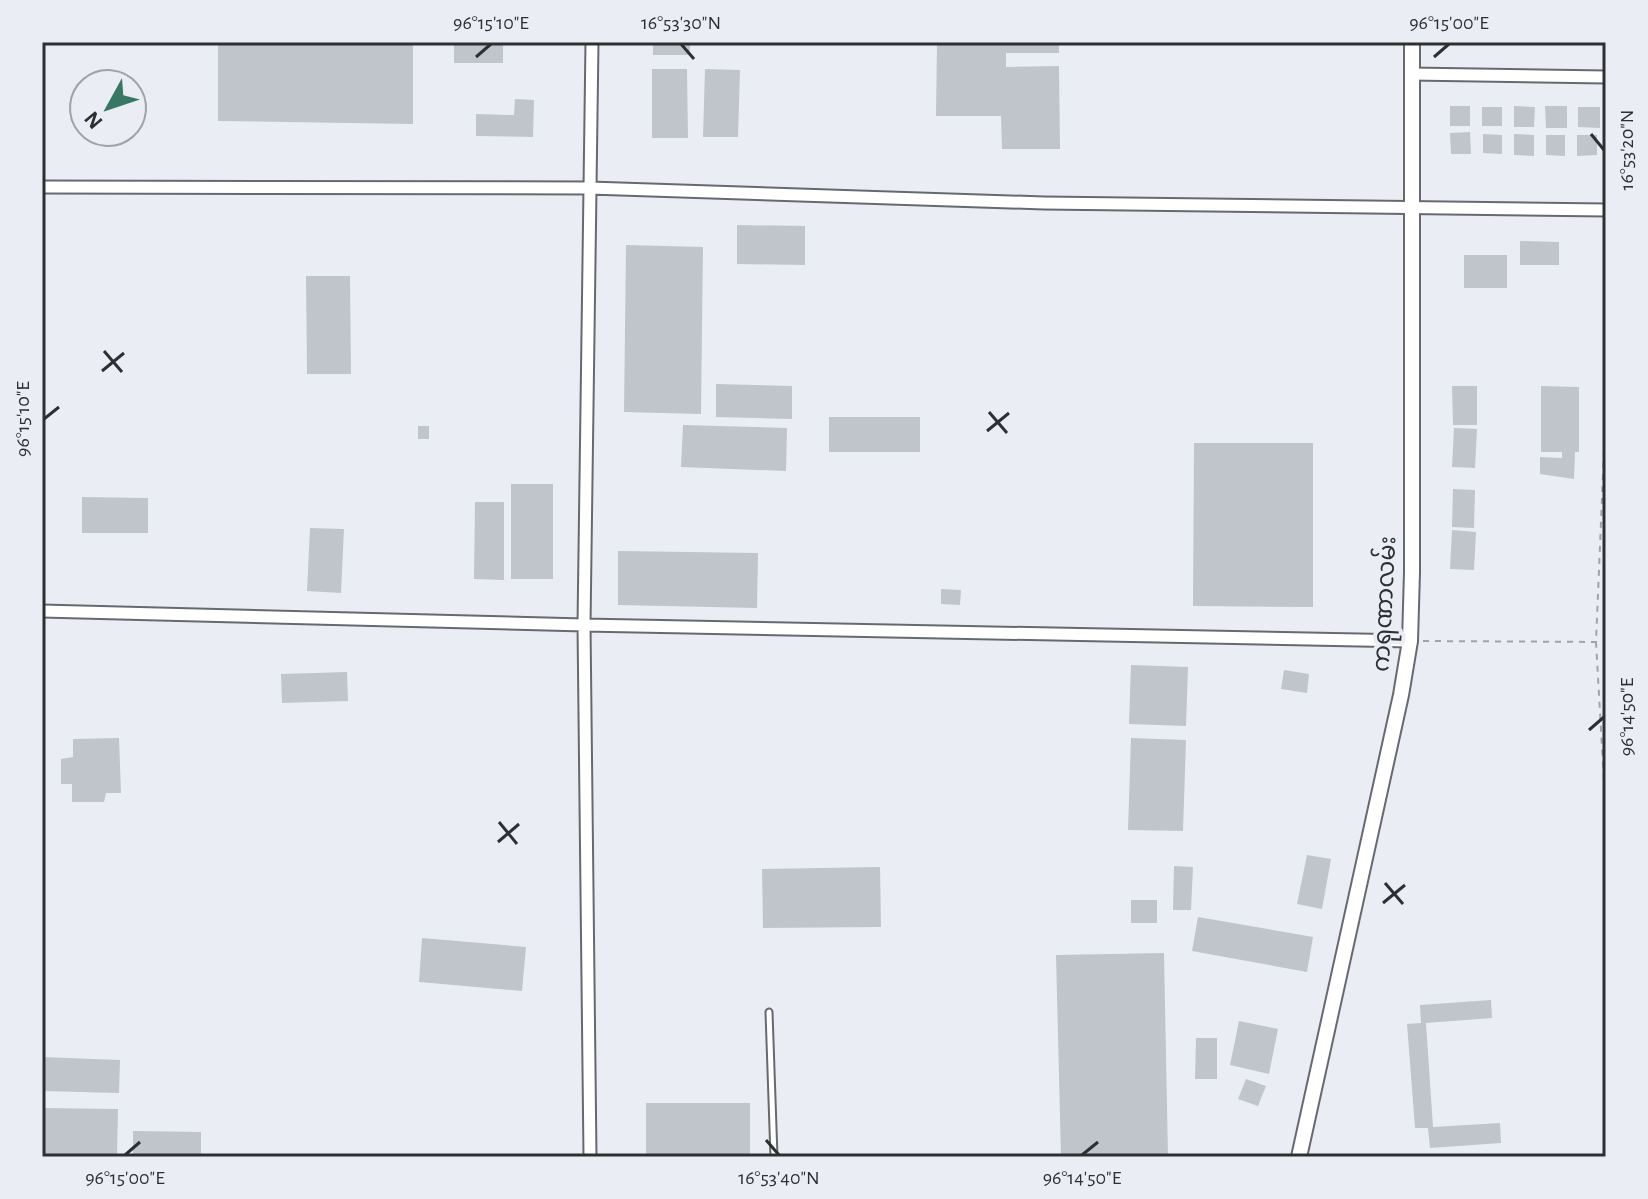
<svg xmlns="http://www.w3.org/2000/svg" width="1648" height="1199" font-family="'Alegreya Sans','Noto Sans Myanmar',sans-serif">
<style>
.building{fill:#bfc5ca}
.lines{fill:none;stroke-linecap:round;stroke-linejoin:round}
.service-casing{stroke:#66696f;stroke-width:9}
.minor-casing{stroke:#66696f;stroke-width:15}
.tertiary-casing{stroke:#66696f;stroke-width:18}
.path{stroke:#a0a3a8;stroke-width:2;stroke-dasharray:6 6;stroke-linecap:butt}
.service{stroke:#fff;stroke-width:5}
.minor{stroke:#fff;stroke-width:11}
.tertiary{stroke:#fff;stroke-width:14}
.ticks{fill:none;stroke:#2e2f32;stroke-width:3}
.labels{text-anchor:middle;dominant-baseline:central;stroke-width:8;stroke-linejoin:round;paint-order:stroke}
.street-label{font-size:24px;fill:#2e2f32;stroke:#eaeef4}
.neatline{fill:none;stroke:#2e2f32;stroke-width:3}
.ticks-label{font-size:20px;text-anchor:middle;fill:#2e2f32}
</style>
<rect width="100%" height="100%" fill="#eaeef4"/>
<path class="building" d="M218 42H413V124L218 121Z
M454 42H503V63H454Z
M653 42H690V55H653Z
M937 42H1059V53H1006V67L1059 66 1060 149H1002L1001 116H936Z
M652 69H687L688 138H652Z
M705 69 740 70 738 137H703Z
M515 99 534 100 533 137 476 136V114L514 115Z
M1450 106H1470V126H1450Z
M1514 106 1535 107 1534 127H1514Z
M1545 106H1567V128H1546Z
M1482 107H1502V126H1482Z
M1578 107H1600V128L1578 127Z
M1470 132 1471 154H1451L1450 133Z
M1483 134 1502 135V154L1483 153Z
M1514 134 1534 135V156L1514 155Z
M1546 135H1565V156L1546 155Z
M1577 135H1597V155L1577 156Z
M737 225 805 226V265L737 264Z
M1520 241 1559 242V265H1520Z
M626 245 703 247 701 414 624 412Z
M1464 255H1507V288H1464Z
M306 276H350L351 374H307Z
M716 384 792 386V419L716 417Z
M1452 386H1477V425H1453Z
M1541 386 1579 387V452H1575L1574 479 1540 474V457L1562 458V452H1541Z
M829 417H920V452H829Z
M683 425 787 428 786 471 681 467Z
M418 426H429V439H418Z
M1454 428 1477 429 1475 468 1452 467Z
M1194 443H1313V607L1193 606Z
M511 484H553V579H511Z
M1453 489 1475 490 1474 528 1452 527Z
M82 497 148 498V533H82Z
M475 502H504V580L474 579Z
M310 528 344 529 341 593 307 591Z
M1452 530 1476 532 1474 570 1450 569Z
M618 551 758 553 757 608 618 605Z
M941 589 961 590 960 605 941 604Z
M1131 665 1188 667 1186 726 1129 724Z
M1284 670 1309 674 1307 693 1281 689Z
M347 672 348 701 282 703 281 674Z
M119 738 121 793H106L104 802H72V784H61V759L73 757V739Z
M1131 738 1186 740 1183 831 1128 830Z
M1307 855 1331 859 1322 909 1297 904Z
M1174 866 1193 867 1191 910H1173Z
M880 867 881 927 763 928 762 869Z
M1131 900H1157V923H1131Z
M1198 917 1313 937 1307 972 1192 951Z
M422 938 526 947 522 991 419 982Z
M1164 953 1168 1157H1061L1056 955Z
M1491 1000 1492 1018 1426 1023 1433 1127 1500 1123 1501 1143 1430 1148 1428 1128H1415L1407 1024 1421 1023 1420 1005Z
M1239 1021 1278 1029 1269 1074 1230 1065Z
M1196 1038H1217V1079H1195Z
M42 1057 120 1060 119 1093 42 1091Z
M1246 1079 1266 1086 1258 1106 1238 1099Z
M646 1103H750V1157H646Z
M42 1108 118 1109 117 1157H42Z
M133 1131 201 1132V1157H133Z"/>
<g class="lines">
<g class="service-casing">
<path id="service" d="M769 1012 774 1157"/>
</g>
<g class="minor-casing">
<path id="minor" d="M1411 74 1606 77
M42 187 590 188 1044 203 1606 210
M42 611 584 625 1410 641
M590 1157 584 625 592 42"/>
</g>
<g class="tertiary-casing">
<path id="tertiary" d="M1299 1157 1401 695 1410 641 1412 572V42"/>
</g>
<path class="path" d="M1606 402 1596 642 1606 817
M1423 641 1606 642"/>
<use href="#service" class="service"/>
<use href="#minor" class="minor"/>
<use href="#tertiary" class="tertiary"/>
</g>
<path class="ticks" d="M681 44 694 59M476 57 491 44M1434 57 1449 44M1591 134 1604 150M104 351 122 372M102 371 124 353M989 412 1007 433M44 419 59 407M987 431 1009 413M1589 730 1604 717M499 822 517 844M498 842 519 824M1385 883 1403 904M1383 903 1405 885M766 1140 779 1155M125 1155 140 1142M1082 1155 1098 1142"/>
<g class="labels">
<g class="street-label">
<text transform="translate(1385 604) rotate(-87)">ကရုဏာလမ်း</text>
</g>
</g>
<rect width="1648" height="1199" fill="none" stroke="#eaeef4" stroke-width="88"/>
<g transform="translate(108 108) rotate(230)"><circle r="38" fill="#eaeef4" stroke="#9fa2a6" stroke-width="2"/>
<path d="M0-6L14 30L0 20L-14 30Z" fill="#387764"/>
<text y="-12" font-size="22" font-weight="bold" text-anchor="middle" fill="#2e2f32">N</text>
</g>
<rect x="44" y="44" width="1560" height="1111" class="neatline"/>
<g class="ticks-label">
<text x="491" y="29">96°15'10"E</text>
<text x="681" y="29">16°53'30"N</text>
<text x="1449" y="29">96°15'00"E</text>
<text transform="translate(1626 150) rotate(-90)" y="7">16°53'20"N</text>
<text transform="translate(22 419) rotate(-90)" y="7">96°15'10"E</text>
<text transform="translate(1626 717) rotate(-90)" y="7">96°14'50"E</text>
<text x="125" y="1184">96°15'00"E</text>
<text x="779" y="1184">16°53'40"N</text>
<text x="1082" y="1184">96°14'50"E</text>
</g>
</svg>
